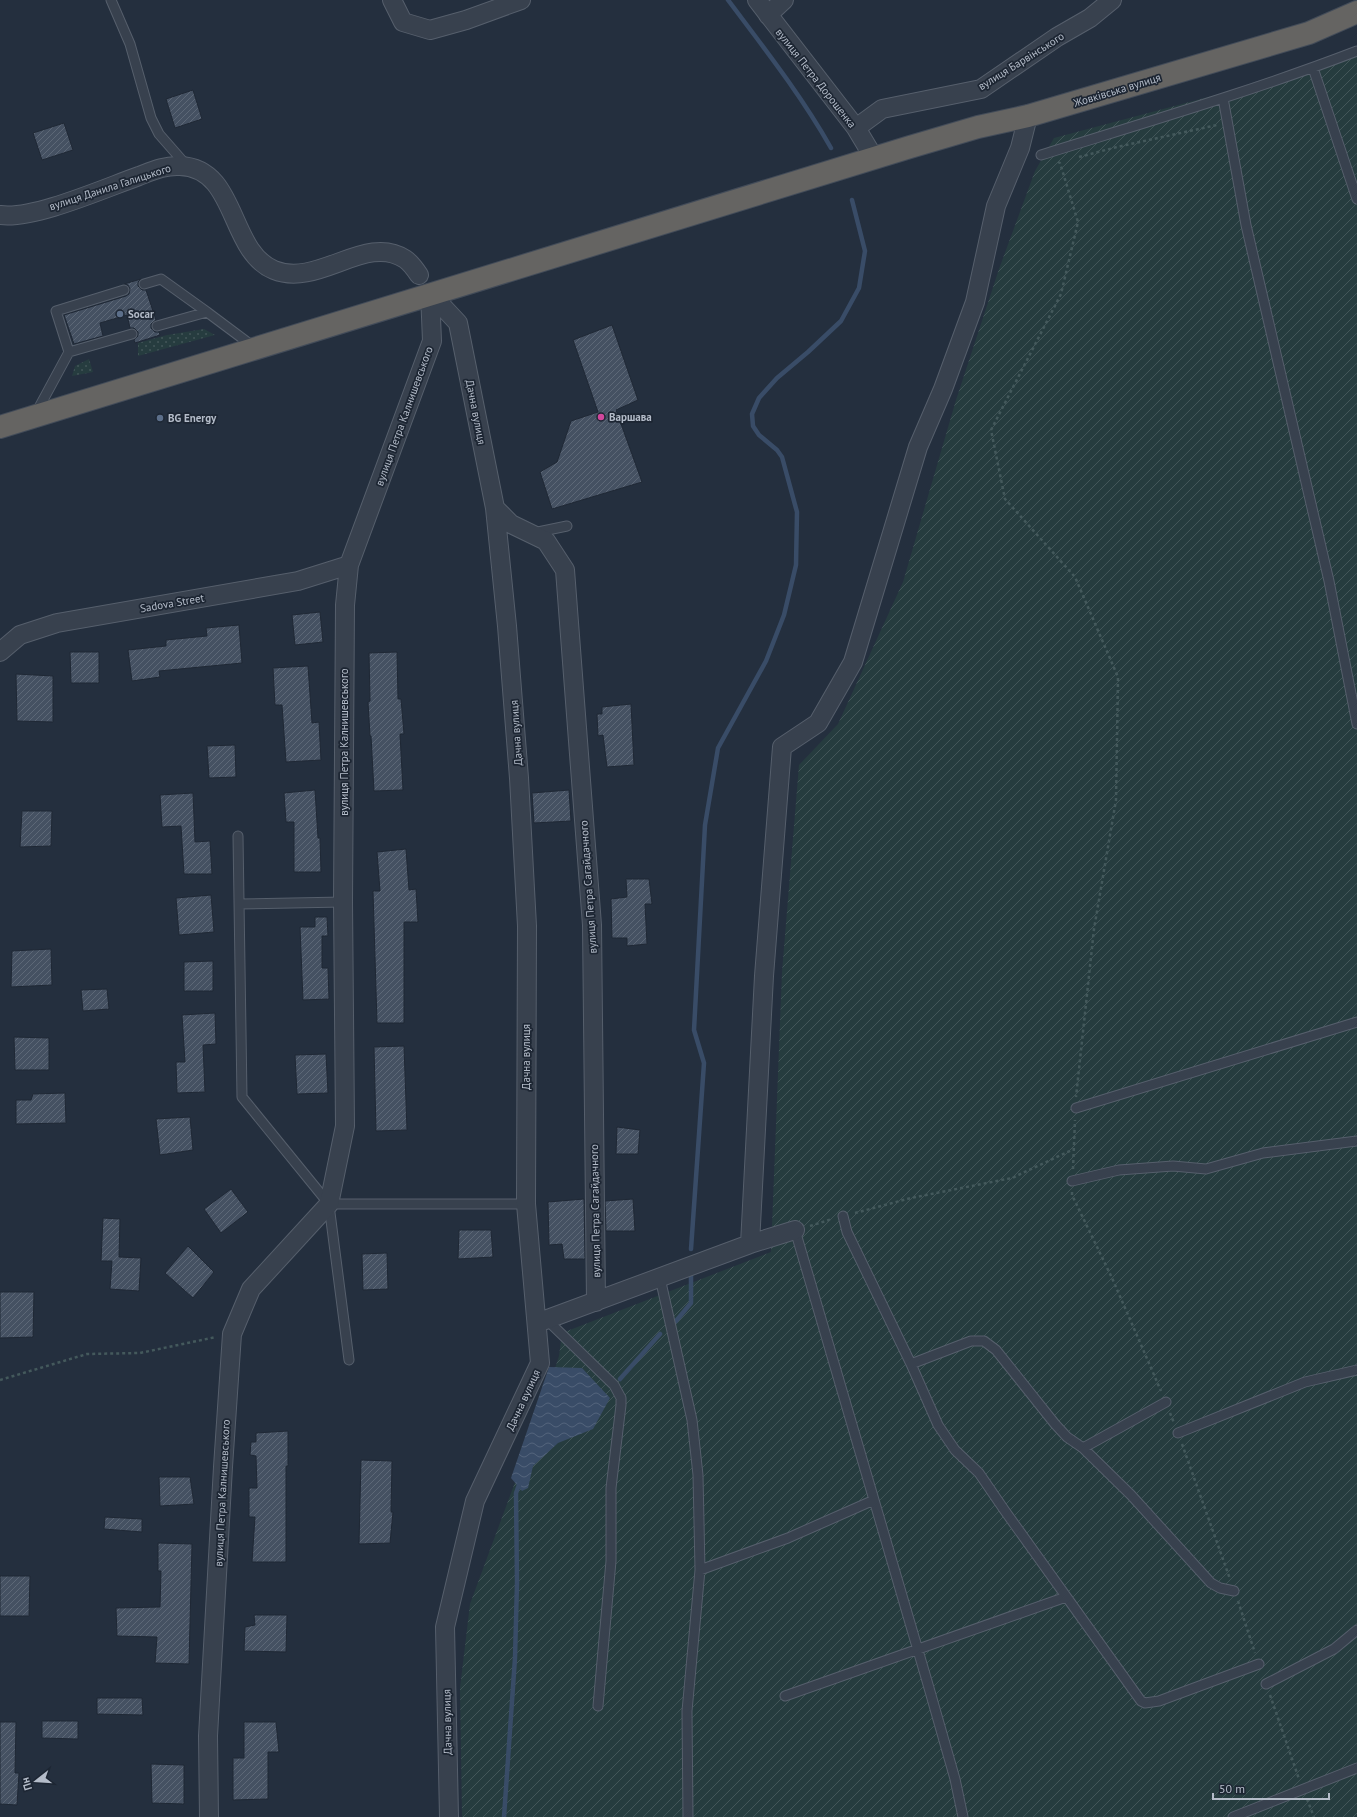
<svg xmlns="http://www.w3.org/2000/svg" width="1357" height="1817" font-family="'PT Sans',sans-serif">
<style>
.grass{fill:url(#grass-dots)}
.garden{fill:url(#garden-furrows)}
.water{fill:url(#water-waves)}
.lines{fill:none;stroke-linecap:round;stroke-linejoin:round}
.stream{stroke:#394c67;stroke-width:4.5}
.building{fill:url(#building-hatch);stroke:#1f2835}
.service-casing{stroke:#565f6c;stroke-width:11}
.minor-casing{stroke:#565f6c;stroke-width:20}
.trunk-casing{stroke:#434c59;stroke-width:24}
.path{stroke:#44595c;stroke-width:2.5;stroke-dasharray:3 3;stroke-linecap:butt}
.service{stroke:#38414e;stroke-width:9}
.minor{stroke:#38414e;stroke-width:18}
.trunk{stroke:#656462;stroke-width:22}
.service-dot{fill:#5c6f8a;stroke:#1d2633;stroke-width:1.5}
.hotel-dot{fill:#d1479c;stroke:#1d2633;stroke-width:1.5}
.labels{text-anchor:middle;dominant-baseline:central;stroke-width:3.5;stroke-linejoin:round;paint-order:stroke}
.street-label{font-size:11px;fill:#b4bcc9;stroke:#1d2633}
.poi-label{font-size:11px;font-weight:bold;fill:#b4bcc9;stroke:#1d2633;text-anchor:start}
</style>
<defs>
<pattern id="grass-dots" width="8" height="8" patternUnits="userSpaceOnUse"><rect width="8" height="8" fill="#263c3f"/><path d="M2 2h.1M6 6h.1" fill="none" stroke="#435659" stroke-width="1.8" stroke-linecap="round"/></pattern>
<pattern id="garden-furrows" width="10" height="10" patternUnits="userSpaceOnUse"><rect width="10" height="10" fill="#263c3f"/><path d="M-1 1l2-2M0 10L10 0M9 11l2-2" fill="none" stroke="#435659"/></pattern>
<pattern id="water-waves" width="16" height="10" patternUnits="userSpaceOnUse"><rect width="16" height="10" fill="#394c67"/><path d="M0 5q4-4 8 0t8 0" fill="none" stroke="#53647b"/></pattern>
<pattern id="building-hatch" width="6" height="6" patternUnits="userSpaceOnUse"><rect width="6" height="6" fill="#455162"/><path d="M-1 1l2-2M0 6l6-6M5 7l2-2" fill="none" stroke="#5d6877"/></pattern>
</defs>
<rect width="100%" height="100%" fill="#242f3e"/>
<path class="grass" d="M204 329 215 335 138 356V343L167 335Z
M89 359 93 372 72 376 75 366Z"/>
<path class="garden" d="M1357 49V1817H462L460 1688 470 1604 541 1412 559 1356 562 1333 771 1252 782 972 799 765 838 724 903 582 956 400 999 269 1035 171 1054 138 1261 83Z"/>
<path class="water" d="M549 1367 582 1368 610 1398 593 1429 558 1443 533 1466 528 1488 522 1491 511 1478Z"/>
<g class="lines">
<path class="stream" d="M728 0C764 48 801 95 831 148
M691 1249 704 1063 694 1030 705 825 718 748 766 661 784 615 796 565 797 512 782 457 777 450 759 435 753 426 752 414 759 398 777 378 808 352 841 321 859 288 865 251 852 200
M676 1321 691 1303V1271
M620 1379 660 1334
M504 1817 515 1658 517 1583 516 1493 520 1482"/>
</g>
<path class="building" d="M193 90 202 119 175 128 166 99Z
M64 123 73 150 42 160 33 133Z
M141 279 138 282V286L142 290H146L156 320 151 324V328L155 332H159L160 335 135 343 134 340 138 336V332L134 328H130L127 315 100 323 103 336 74 344 64 315 126 296 129 294 130 289 128 285 124 284Z
M612 325 638 400 616 410 642 482 552 509 540 472 557 462 571 421 598 412 573 340Z
M320 612 323 642 295 645 292 615Z
M239 625 242 663 159 671 160 677 132 681 128 650 166 646V640L207 636 206 628Z
M70 652H99V683H71Z
M397 652 398 699H401L404 734H400L403 790 374 791 371 736H370L368 702 370 701 369 653Z
M308 666 312 723 319 722 321 760 286 762 282 705H275L273 668Z
M16 674 53 676V722L17 721Z
M631 704 634 765 607 767 603 735 598 736 597 714H602V707Z
M235 745 236 777 209 778 207 746Z
M315 790 318 838H320L321 872H294V822H286L284 793Z
M569 790 571 821 534 823 532 793Z
M193 793 195 842 210 841 212 874H184L181 826 162 827 160 795Z
M22 811H52L51 846 20 847Z
M406 849 409 890 416 889 418 922H404V1023H377L373 891H380L377 852Z
M626 879H649L652 904H645L647 944 627 946V938H612L611 899 627 897Z
M211 895 214 932 179 935 176 898Z
M315 917H327L328 936H322V968H328L329 999 303 1000 300 927H315Z
M51 949 52 985 11 987 12 951Z
M213 961V991H184V962Z
M107 989 109 1009 83 1011 81 990Z
M215 1013 216 1044 203 1045 205 1092 177 1093 176 1062H185L182 1015Z
M14 1037 49 1038V1070H15Z
M404 1046 407 1130 376 1131 374 1047Z
M326 1054 328 1093 297 1094 295 1055Z
M65 1093 66 1123 16 1124V1100H31L33 1094Z
M190 1117 193 1150 160 1155 156 1119Z
M617 1127 640 1130 638 1154H616Z
M231 1189 248 1212 221 1233 204 1209Z
M584 1199 585 1259H564L562 1244 549 1245 548 1202Z
M633 1199 635 1231H606L605 1201Z
M103 1218 120 1219 119 1257 141 1258 139 1291 110 1289 112 1261H101Z
M459 1230H491L493 1257 458 1259Z
M188 1246 214 1272 193 1298 165 1273Z
M387 1253 388 1289 363 1290 362 1254Z
M0 1292H34L33 1337 0 1338Z
M288 1431V1466H286V1562H252L255 1517H249V1488H257L256 1456 250 1455 251 1442H256V1433Z
M361 1460 392 1461 391 1512H393L390 1543 359 1544Z
M159 1477H190L194 1504 160 1506Z
M105 1517 142 1519V1532L104 1529Z
M158 1543 192 1544 189 1664 155 1663 157 1637 117 1636 116 1608 160 1607 161 1571H158Z
M0 1576H30L29 1616H0Z
M254 1615H287L286 1652 244 1651 245 1627 255 1625Z
M97 1698H142L143 1715 97 1714Z
M42 1721H78V1739L42 1738Z
M0 1722H16L15 1773H19L17 1805 0 1804Z
M244 1722H276L279 1752H268V1799L233 1800V1758H244Z
M151 1764 184 1765V1804L152 1803Z"/>
<g class="lines">
<g class="service-casing">
<path id="service" d="M111 0 130 44 151 118 159 134 187 166
M1313 68 1357 199
M1223 98 1246 225 1329 581 1357 724
M1041 155C1147 122 1253 91 1357 51
M144 284 161 279 207 312
M157 326 207 312 254 347
M69 352 56 311 124 290
M36 413 69 352 132 334
M533 533 567 526
M238 836 242 1097 329 1204
M239 904 343 902
M1076 1108 1357 1022
M1072 1181 1119 1170 1173 1166 1206 1169 1263 1153 1357 1141
M329 1204H526
M329 1205 349 1360
M843 1216 847 1232 911 1364 938 1425 955 1450 979 1473 1005 1511 1141 1701 1145 1703 1159 1701 1259 1664
M795 1230 927 1681 955 1779 963 1817
M660 1278 692 1420 698 1475 700 1570 687 1711 688 1817
M547 1320 614 1385 621 1398V1405L611 1488V1561L598 1706
M911 1364 971 1341H984L996 1350 1055 1424 1067 1437 1083 1448 1131 1495 1211 1583 1220 1588 1234 1591
M1178 1433 1305 1382 1357 1370
M1083 1448 1166 1402
M700 1570 788 1538 874 1500
M1266 1684 1334 1649 1357 1630
M785 1696 1066 1597
M1233 1817 1357 1768"/>
</g>
<g class="minor-casing">
<path id="minor" d="M392 0 403 22 430 30 466 20 521 0
M757 0 856 128 874 158
M768 15 784 0
M856 128 882 109 981 89 1057 37 1090 18 1112 0
M0 215C33 220 105 188 139 176 152 171 165 165 180 166 238 168 228 251 274 270 318 288 366 233 405 259 411 263 415 269 419 275
M430 293 458 323 495 508 507 626 519 778 527 926 526 1204 540 1363 475 1501 445 1627 449 1817
M495 508 511 524 546 541 565 570 592 925 596 1302
M0 652 20 635 57 623 298 581 349 565
M750 1244 764 976 782 747 818 723 853 662 918 447 943 389 975 302 996 206 1020 148 1028 116
M537 1323 750 1244 795 1230
M209 1817 208 1736 223 1467 232 1334 251 1289 329 1204 345 1126 343 902 345 605 349 565 432 341 430 293"/>
</g>
<g class="trunk-casing">
<path id="trunk" d="M0 427 910 147 978 127 1028 116 1309 33 1357 12"/>
</g>
<path class="path" d="M1079 157 1117 147 1217 125
M1058 162 1060 163 1078 222 1061 294 991 430 1005 499 1075 577 1118 677 1116 800 1094 929 1076 1097
M1073 1169 1075 1120
M1072 1192V1195L1112 1278 1161 1391
M855 1213 911 1198 1012 1178 1074 1149
M810 1226 832 1219
M0 1380 87 1354 140 1353 216 1337
M1170 1413 1174 1423
M1182 1444 1230 1579
M1238 1601 1255 1653
M1270 1695 1299 1779
M1307 1799 1314 1817"/>
<use href="#service" class="service"/>
<use href="#minor" class="minor"/>
<use href="#trunk" class="trunk"/>
</g>
<g class="service-dot">
<circle cx="120" cy="314" r="4"/>
<circle cx="160" cy="418" r="4"/>
</g>
<circle class="hotel-dot" cx="601" cy="417" r="4"/>
<g class="labels">
<g class="street-label">
<text transform="translate(1021 61) rotate(-32)">вулиця Барвінського</text>
<text transform="translate(816 78) rotate(52)">вулиця Петра Дорошенка</text>
<text transform="translate(1117 90) rotate(-17)">Жовківська вулиця</text>
<text transform="translate(110 187) rotate(-18)">вулиця Данила Галицького</text>
<text transform="translate(476 412) rotate(79)">Дачна вулиця</text>
<text transform="translate(404 416) rotate(-70)">вулиця Петра Калнишевського</text>
<text transform="translate(172 603) rotate(-10)">Sadova Street</text>
<text transform="translate(516 733) rotate(-94)">Дачна вулиця</text>
<text transform="translate(344 742) rotate(-90)">вулиця Петра Калнишевського</text>
<text transform="translate(588 887) rotate(-94)">вулиця Петра Сагайдачного</text>
<text transform="translate(526 1057) rotate(-90)">Дачна вулиця</text>
<text transform="translate(595 1211) rotate(-91)">вулиця Петра Сагайдачного</text>
<text transform="translate(523 1400) rotate(-65)">Дачна вулиця</text>
<text transform="translate(222 1493) rotate(-87)">вулиця Петра Калнишевського</text>
<text transform="translate(447 1722) rotate(-91)">Дачна вулиця</text>
</g>
<g class="poi-label">
<text x="128" y="314">Socar</text>
<text x="609" y="417">Варшава</text>
<text x="168" y="418">BG Energy</text>
</g>
</g>
<g transform="translate(36 1781) rotate(253)" stroke="#1d2633" stroke-width="3" paint-order="stroke">
<path d="M0-3L7 15L0 10L-7 15Z" fill="#b4bcc9"/>
<text y="-6" font-size="11" font-weight="bold" text-anchor="middle" fill="#b4bcc9">Пн</text>
</g>
<path d="M1213 1793v6h116v-6" fill="none" stroke="#b4bcc9" stroke-width="2"/>
<text x="1219" y="1793" font-size="12" fill="#b4bcc9" stroke="#1d2633" stroke-width="3" paint-order="stroke">50 m</text>
</svg>
